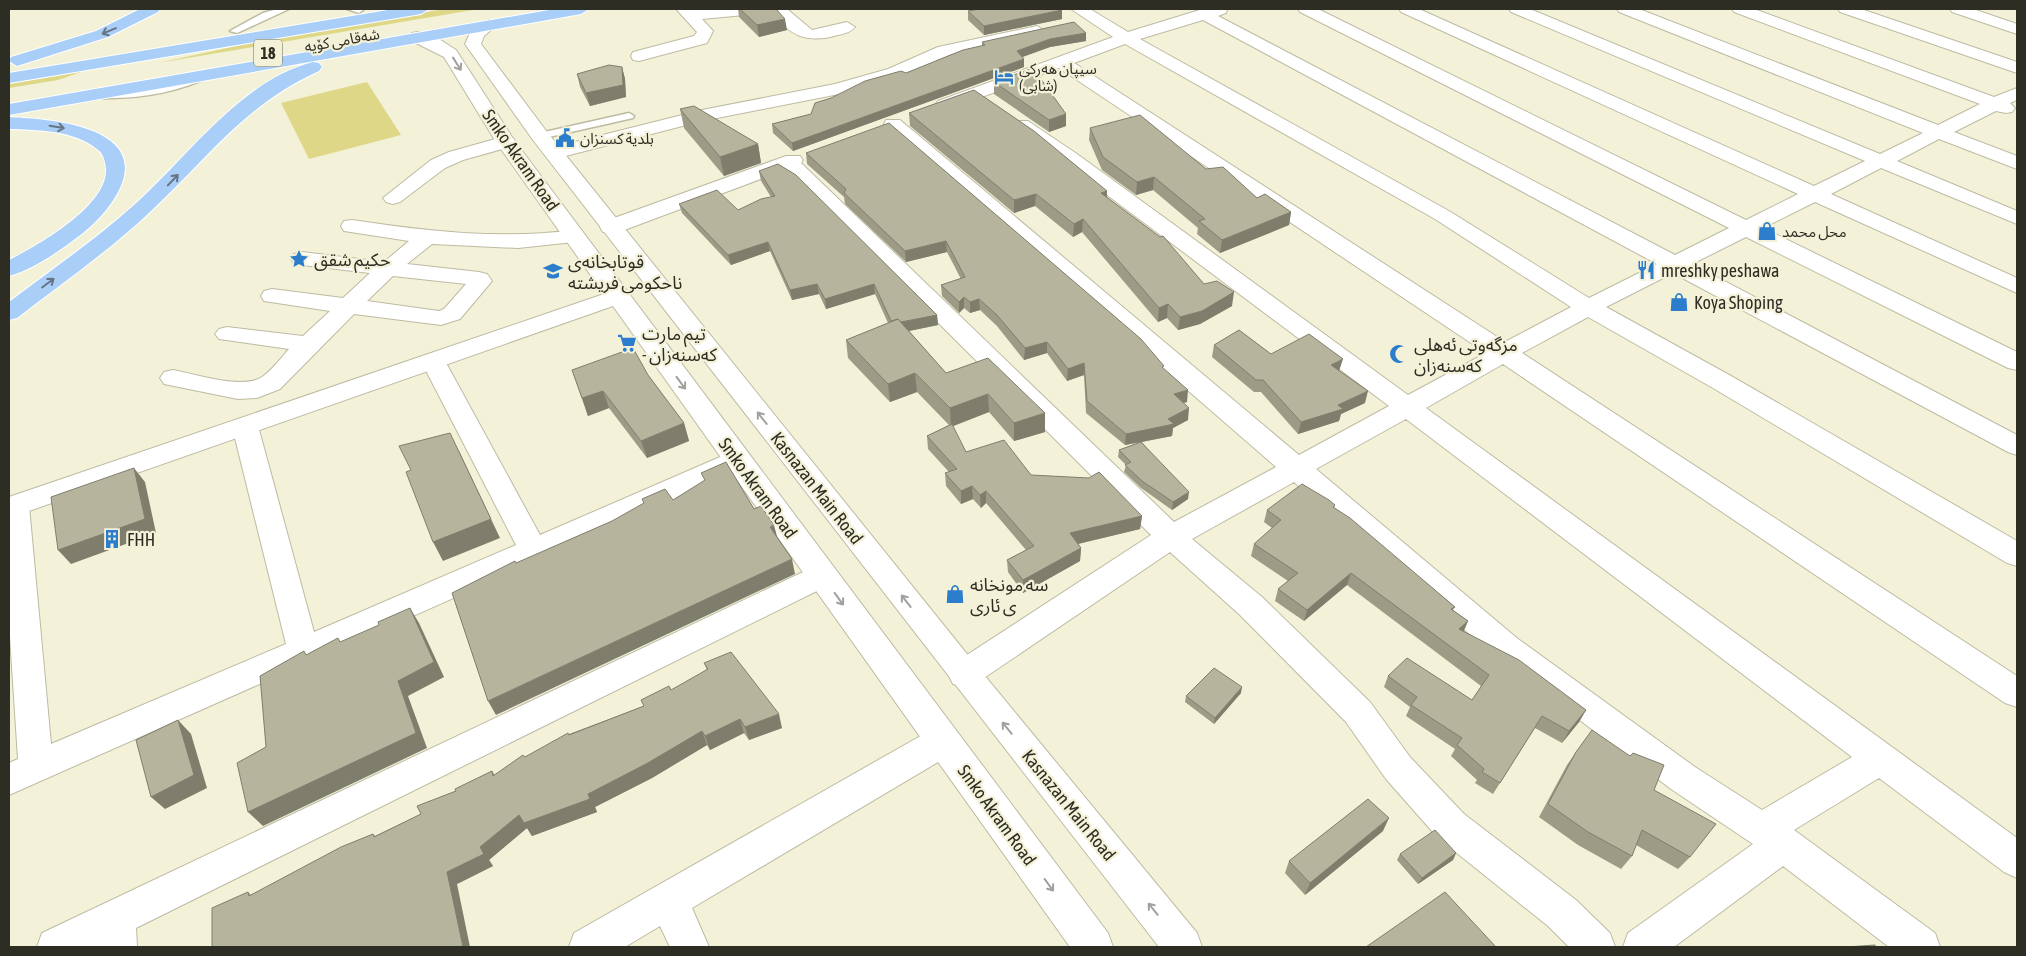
<svg xmlns="http://www.w3.org/2000/svg" width="2026" height="956" font-family="'Asap Condensed','Noto Sans Arabic',sans-serif">
<style>
.green{fill:#ded788}
.lines{fill:none;stroke-linecap:round;stroke-linejoin:round}
.lane-casing{stroke:#bdbba2;stroke-width:3}
.street-casing{stroke:#bdbba2;stroke-width:2}
.secondary-casing{stroke:#bdbba2;stroke-width:2}
.highway-casing{stroke:#fff;stroke-width:2}
.lane{fill:#fff;fill-rule:evenodd}
.street{fill:#fff;fill-rule:evenodd}
.secondary{fill:#fff;fill-rule:evenodd}
.highway{fill:#a9cef8;fill-rule:evenodd}
.wall{fill:#9d9b86}
.shaded-wall{fill:#7f7e6d}
.building{fill:#b6b49c;stroke:#7f7e6d}
.oneway{stroke:#657583}
.oneway2{stroke:#a1a09c}
.labels{text-anchor:middle;dominant-baseline:central;stroke-width:4.5;stroke-linejoin:round;paint-order:stroke}
.far-street-label{font-size:15px;fill:#2e2d24;stroke:#f3f1d7}
.far-poi-label{font-size:15px;fill:#2e2d24;stroke:#f3f1d7;text-anchor:start}
.shield{fill:#f3f1d7;stroke:#69685a;stroke-width:1}
.shield-label{font-size:16px;font-weight:bold;fill:#2e2d24}
.street-label{font-size:18px;fill:#2e2d24;stroke:#f3f1d7}
.poi-label{font-size:18px;fill:#2e2d24;stroke:#f3f1d7;text-anchor:start}
</style>
<rect width="100%" height="100%" fill="#f3f1d7"/>
<path class="green" d="M445 9H479L158 63 292 34Z
M84 71 58 80 9 88V84Z
M367 82 401 135 309 159 281 103Z"/>
<g class="lines">
<g class="lane-casing">
<path id="lane" d="M277 9H289L237 33 230 31 263 13Z
M347 9H362L363 10 359 13Z
M209 71 214 74 212 76C180 91 146 98 110 98 103 98 93 100 88 95L93 92 152 89 178 84Z
M629 113 634 116 633 118 540 139 535 136 540 133Z"/>
</g>
<g class="street-casing">
<path id="street" d="M676 9H763L755 14 702 19 713 31 707 43 639 61 633 60 631 56 633 52 694 36 697 32Z
M770 9H787L812 30 847 22 855 27C851 32 844 34 838 35 807 44 788 36 770 9Z
M1071 9H1090L1128 32 1203 9H1227L1226 13 1218 16 1675 255 1729 228 1300 12 1298 9H1318L1746 220 1798 194 1401 12 1399 9H1419L1814 186 1865 161 1511 12 1509 9H1530L1880 154 1923 133 1619 12 1617 9H1639L1938 125 1980 104 1734 12 1732 9H1754L1994 97 2017 88V100L2010 103 2015 108 2012 112 2006 113 1996 111 1954 132 2017 156V169L1939 139 1897 161 2017 211V224L1881 168 1831 194 2017 278V293L1815 202 1763 228 2017 352V370L2008 368 1746 237 1692 264 2017 435V455L2008 452 1673 273 1606 307 1731 376 2017 541V566L2007 563 1713 388 1588 317 1522 353 2017 676V707L2005 703 1503 364 1426 408 2017 838V878L2004 872 1879 778 1794 830 1935 933 1940 947H1889L1783 866 1674 947H1623L1628 933 1753 844 1671 789 1496 657 1294 482 1192 539 1262 597 1370 702 1410 757 1464 814 1576 900 1610 933 1615 947H1569L1548 926 1438 838 1386 779 1346 722 1240 615 1170 552 975 684 964 687 953 684 948 674 953 664 1151 535 785 170 619 232 611 233 603 232 600 227 603 222 786 156H800L803 160 801 163 1174 522 1276 467 886 128 884 124 886 120H900L1299 455 1389 406 1063 162 1014 129 1012 125 1014 121H1028L1077 154 1408 395 1486 353 1059 68 950 109H938L935 105 938 101 1113 37ZM1203 20 1657 264 1589 298 1449 211 1140 39ZM1125 44 1435 219 1571 307 1505 342 1074 63ZM1406 419 1852 757 1762 810 1695 767 1518 639 1316 469Z
M1838 9H1861L2017 62V73L1840 12Z
M1950 9H1973L2017 24V34L1952 12Z
M1037 26 1045 31 1043 34 949 55 900 77 844 93 702 121 554 159 547 157 544 153 547 149 702 110 835 84 888 69 938 47Z
M506 136 513 138 516 142 513 146 463 160 445 168 400 202 393 204 386 202 383 198 431 160 449 152Z
M352 220C426 231 499 240 574 230L582 231 585 236 582 241 574 242 518 248 432 244 407 264 479 272 487 274 492 281 460 319 441 325 354 314 280 389 257 398 238 399 164 384 160 378 164 372 173 370C195 374 243 390 262 377 272 370 281 358 289 349L219 339 215 334 219 329 227 327 303 336 330 311 264 301 261 296 264 291 272 289 343 298 370 273 294 264 291 259 294 254 302 252 384 262 409 241 344 231 341 226 344 221ZM393 276 466 284 444 309 439 311 367 301Z
M433 353 442 356 445 361 540 535 727 454 737 452 747 454 751 461 747 468 9 795V763L18 759 9 621V498L15 496 25 499 29 506 51 744 286 644 232 426 236 420 245 417 254 420 258 426 314 632 516 545 421 361 424 356Z
M822 563 833 567 837 575 833 583 136 928 137 947H37L42 933Z
M943 726 955 730 960 741 955 752 692 908 709 947H670L660 926 625 947H569L574 933 931 730Z"/>
</g>
<g class="secondary-casing">
<path id="secondary" d="M489 20 497 25 484 36 481 44 547 132 975 664 1197 933 1202 947H1159L533 140 465 44 471 31Z
M418 32 439 39 456 50 514 140 1108 933 1113 947H1070L613 306 9 518V497L604 294 496 142 444 57 412 41 410 37 412 33Z"/>
</g>
<g class="highway-casing">
<path id="highway" d="M140 9H160L158 12 108 37 17 66 9 61 11 57 96 31Z
M394 9H429L421 14 9 83V73Z
M555 9H589L581 14 9 115V104Z
M313 62 319 63 322 67 319 71C244 105 209 157 151 211 110 250 62 283 17 318L9 320V302C51 270 95 240 134 205 188 157 241 80 313 62Z
M9 117C49 119 148 126 120 188 110 209 93 226 75 239 56 253 32 270 9 276V260C37 246 108 206 106 169 105 161 104 154 97 149 74 130 37 130 9 129Z"/>
</g>
<use href="#lane" class="lane"/>
<use href="#street" class="street"/>
<use href="#secondary" class="secondary"/>
<use href="#highway" class="highway"/>
</g>
<path class="wall" d="M738 9H776L787 30 759 37 739 17Z
M968 11 1062 14V19L984 35 968 20Z
M1086 33V41L1050 47 1022 57 1024 59V67L793 151 773 133 772 124 811 114 906 73 982 46V42Z
M622 67 625 79 626 97 590 106 580 87 577 74Z
M994 82 1066 114V126L1049 132 994 94Z
M680 109 758 144 761 163 724 176 684 128Z
M909 113 1107 191V197L1204 284 1232 306 1200 324 1178 330 1167 318 1158 322 1082 232 1073 237 1035 206 1014 213 910 126Z
M1090 128 1206 169 1257 198 1291 212 1289 225 1220 253 1197 234 1198 228 1153 190 1136 195 1102 170 1089 140Z
M806 153 1163 368 1187 402 1183 403 1188 420 1173 428 1172 436 1142 442 1188 499 1172 510 1141 488 1124 472 1126 465 1118 457 1119 450 1141 442 1125 445 1086 413 1084 375 1067 381 1047 353 1024 360 997 326 980 310 970 313 964 308 959 313 942 296 941 285 961 279 947 252 906 262 845 204 844 197 807 164Z
M759 171 937 315 938 325 909 331 946 373 1045 413V432L1014 441 989 412 952 426 966 452 1031 475 1142 516 1140 529 1078 544 1081 548 1080 561 1023 593 1008 572 1007 560 1026 550 986 503 981 508 973 499 961 504 946 486 945 473 949 472 928 449 927 436 949 425 917 392 890 402 848 358 846 340 888 323 875 294 826 309 819 294 792 300 770 251 731 265 682 213 679 204 738 210 771 197 761 181Z
M1214 345 1271 354 1340 371 1365 403 1341 414 1339 421 1298 434 1261 392H1254L1212 357Z
M572 370 648 375 684 423 689 441 647 458 609 408 588 416Z
M1335 505 1334 508 1455 607 1453 610 1468 621 1463 632 1586 710 1579 722 1562 743 1535 728 1493 794 1475 783 1477 780 1451 756 1455 749 1406 716 1410 707 1384 687 1388 676 1472 700 1481 686 1347 585 1304 621 1275 601 1278 589 1288 581 1251 556 1254 544 1272 528 1264 522 1267 510Z
M704 663 782 728 749 740 744 733 710 750 707 745 652 778 595 807 597 812 532 836 527 828 489 860 493 866 457 884 212 947 248 892 251 895 373 834 375 836 421 814 456 791 492 771 495 775 525 757 569 734 644 706 707 670Z
M1241 693 1214 724 1185 702 1186 696Z
M1576 752 1630 756 1654 790 1690 857 1678 869 1636 845 1632 856 1621 869 1578 845 1539 817 1567 765Z
M1383 831 1305 895 1285 873 1289 861Z
M1456 853 1453 860 1418 884 1397 860 1400 854Z"/>
<path class="shaded-wall" d="M1057 9H1062V19L984 35V26Z
M785 19 787 30 759 37 757 25Z
M1086 33V41L1050 47 1017 59V51L1050 39Z
M1024 59V67L793 151 792 143Z
M622 67 625 79 626 97 590 106 586 93Z
M1066 114V126L1049 132V120Z
M758 144 761 163 724 176 720 157Z
M1154 177 1153 190 1136 195 1137 182Z
M1107 191 1106 204 1101 193Z
M1036 194 1035 206 1014 213V200Z
M1291 212 1289 225 1220 253 1222 240Z
M1083 219 1082 232 1073 237 1074 224Z
M946 241 947 252 906 262 905 251Z
M768 242 770 251 731 265 728 255Z
M817 284 819 294 792 300 790 290Z
M874 284 875 294 826 309 825 299Z
M1234 292 1232 306 1200 324 1178 330 1180 317Z
M964 297V308L959 313V302Z
M979 299 980 310 970 313V302Z
M1168 304 1167 318 1158 322 1159 308Z
M937 315 938 325 894 334 893 324Z
M1047 342V353L1024 360 1025 348Z
M1343 359 1339 371 1331 365Z
M1084 363V375L1067 381 1068 369Z
M915 373 917 392 890 402 888 384Z
M1188 390 1187 402 1172 406 1174 394Z
M603 391 609 408 588 416 582 398Z
M1368 391 1365 403 1341 414 1339 421 1298 434 1301 422Z
M988 394 989 412 951 427 950 408Z
M1189 408 1188 420 1173 428 1172 436 1125 445 1126 434 1168 419Z
M1045 413V432L1014 441V423Z
M684 423 689 441 647 458 641 441Z
M459 451 500 538 443 561 433 542Z
M134 468 145 482 156 533 71 564 58 550Z
M972 486 973 499 961 504V491Z
M986 491V503L981 508 980 495Z
M1189 492 1188 499 1172 510 1173 502Z
M1142 516 1140 529 1069 546 1070 533Z
M774 525 778 540 770 527Z
M1081 548 1080 561 1023 593V580Z
M792 559 795 574 496 715 488 701Z
M1351 573 1347 585 1304 621 1307 610Z
M410 608 419 623 444 677 408 696 427 748 263 826 248 812 398 681Z
M1468 621 1463 633 1459 629Z
M1242 687 1241 693 1214 724 1215 718Z
M1586 710 1579 722 1562 743 1569 731Z
M779 714 782 728 749 740 745 727Z
M740 719 744 733 710 750 705 736Z
M178 720 191 734 207 788 165 809 151 797Z
M702 731 707 745 652 778 595 807 597 812 532 836 527 828 489 860 493 866 457 884 470 947H463L447 872 480 847 519 815 588 794Z
M1389 818 1383 831 1305 895 1310 883Z
M1456 853 1453 860 1418 884 1422 878Z"/>
<path class="building" d="M740 9H776L785 19 757 25Z
M979 9H1060L1062 10 984 26 968 11Z
M1074 22 1086 33 1050 39 1017 51 1024 59 792 143 772 124 811 114 815 103 831 98 865 81 901 71 906 73 963 50 985 45 982 42Z
M609 65 622 67 623 85 586 93 577 74Z
M1033 68 1066 114 1049 120 994 82Z
M974 90 1034 131 1107 191 1101 193 1160 237 1163 236 1204 284 1217 281 1234 292 1202 311 1180 317 1168 304 1159 308 1083 219 1074 224 1036 194 1014 200 909 113Z
M694 106 758 144 720 157 680 109Z
M1140 115 1206 169 1223 167 1257 198 1265 194 1291 212 1222 240 1199 221 1205 219 1154 177 1137 182 1103 157 1090 128Z
M889 123 1141 339 1164 366 1162 367 1188 390 1174 394 1189 408 1168 419 1174 424 1126 434 1087 401 1084 363 1068 369 1047 342 1025 348 997 315 979 299 970 302 964 297 959 302 941 285 965 277 946 241 905 251 844 193 846 189 806 153Z
M778 164 796 175 937 315 901 322 898 319 891 321 874 284 825 299 817 284 790 290 768 242 728 255 679 204 717 190 738 210 761 199 775 196 759 171Z
M898 319 946 373 988 358 1045 413 1014 423 988 394 950 408 915 373 888 384 846 340Z
M1239 330 1271 354 1309 334 1343 359 1331 365 1368 391 1338 405 1343 409 1301 422 1263 380H1256L1214 345Z
M633 348 648 375 684 423 641 441 603 391 582 398 572 370Z
M952 424 966 452 1004 440 1031 475 1089 478 1099 472 1142 516 1070 533 1081 548 1023 580 1007 560 1034 546 986 491 980 495 972 486 961 491 945 473 957 469 927 436Z
M450 433 491 519 433 542 406 472 411 470 399 446Z
M1141 442 1189 492 1173 502 1142 481 1125 465 1131 462 1119 450Z
M726 462 754 509 761 506 774 525 770 527 792 559 488 701 452 593 515 561 516 563 612 521 644 503 642 499 665 489 673 500 705 480 701 473Z
M134 468 145 519 58 550 51 497Z
M1302 484 1329 500 1335 505 1333 507 1350 518 1455 607 1451 609 1468 621 1459 629 1519 660 1586 710 1569 731 1542 716 1500 783 1482 772 1484 769 1457 745 1462 738 1411 705 1417 697 1388 676 1407 658 1472 700 1489 675 1351 573 1307 610 1278 589 1298 573 1254 544 1281 520 1267 510Z
M410 608 434 662 398 681 416 733 248 812 237 763 266 747 260 676 304 651 306 655 338 638 340 642 379 625 378 622Z
M731 652 779 714 745 727 740 719 705 736 702 731 646 764 588 794 590 799 524 823 519 815 480 847 484 854 447 872 463 947H212V908L248 892 249 896 341 847 373 834 374 837 421 814 417 806 456 791 455 789 492 771 493 776 523 755 525 757 568 733 569 735 644 706 641 700 669 686 671 690 708 669 704 663Z
M1214 668 1242 687 1215 718 1186 696Z
M178 720 194 775 151 797 136 740Z
M1592 730 1630 756 1633 753 1664 765 1654 790 1716 824 1690 857 1642 830 1632 856 1588 832 1548 804 1576 752Z
M1368 799 1389 818 1310 883 1289 861Z
M1435 830 1456 853 1422 878 1400 854Z
M1445 892 1496 947H1366Z
M1875 945 1876 947H1847Z"/>
<defs><path id="oneway-shaft" d="M-6 0H5M1.5-3L5.5 0L1.5 3" fill="none" stroke-width="1.6" stroke-linecap="round" stroke-linejoin="round" transform="scale(1.25)"/></defs>
<g class="oneway">
<use href="#oneway-shaft" transform="translate(109 31) rotate(157)"/>
<use href="#oneway-shaft" transform="translate(57 127) rotate(10)"/>
<use href="#oneway-shaft" transform="translate(173 180) rotate(-46)"/>
<use href="#oneway-shaft" transform="translate(48 283) rotate(-37)"/>
</g>
<g class="oneway2">
<use href="#oneway-shaft" transform="translate(457 64) rotate(58)"/>
<use href="#oneway-shaft" transform="translate(681 383) rotate(54)"/>
<use href="#oneway-shaft" transform="translate(762 418) rotate(-128)"/>
<use href="#oneway-shaft" transform="translate(839 599) rotate(54)"/>
<use href="#oneway-shaft" transform="translate(906 601) rotate(-128)"/>
<use href="#oneway-shaft" transform="translate(1007 728) rotate(-129)"/>
<use href="#oneway-shaft" transform="translate(1049 885) rotate(54)"/>
<use href="#oneway-shaft" transform="translate(1153 909) rotate(-129)"/>
</g>
<defs>
<g id="hotel-bare" transform="scale(1.5)"><path d="M-6-4.5h1.5V1H6V5H4.5V3h-9V5H-6ZM-4 0a1.8 1.8 0 1 1 3.6 0ZM.5 0V-2.5h3Q6-2.5 6 0Z" fill="#2c7ecd" stroke="#f3f1d7" stroke-width="2.5" paint-order="stroke"/></g>
<g id="civic-bare" transform="scale(1.5)"><path d="M-.6-6.5H3V-4.5H.6V-3L4-1V1h2V6H-6V1h2V-1L-.6-3ZM-1.2 2.5V6h2.4V2.5Z" fill="#2c7ecd" stroke="#f3f1d7" stroke-width="2.5" paint-order="stroke"/></g>
<g id="shop-bare" transform="scale(1.5)"><path d="M-5-2.5h2.3a2.7 3.5 0 0 1 5.4 0H5L5.5 6h-11ZM-1.5-2.5h3a1.5 2.3 0 0 0-3 0Z" fill="#2c7ecd" stroke="#f3f1d7" stroke-width="2.5" paint-order="stroke"/></g>
<g id="sight-bare" transform="scale(1.5)"><path d="M0-6L1.8-2.2L6-1.7L2.9 1.2L3.7 5.4L0 3.3L-3.7 5.4L-2.9 1.2L-6-1.7L-1.8-2.2Z" fill="#2c7ecd" stroke="#f3f1d7" stroke-width="2.5" paint-order="stroke"/></g>
<g id="restaurant-bare" transform="scale(1.5)"><path d="M-5-6h1v4h1v-4h1v4h1v-4h1v5L-1.5 .5V6h-2V.5L-5-1ZM5-6V6H3V1.5H1.5Q1.5-4 5-6Z" fill="#2c7ecd" stroke="#f3f1d7" stroke-width="2.5" paint-order="stroke"/></g>
<g id="school-bare" transform="scale(1.5)"><path d="M0-5L7-2L0 1L-7-2ZM-4 1L0 2.5L4 1V4Q0 6-4 4Z" fill="#2c7ecd" stroke="#f3f1d7" stroke-width="2.5" paint-order="stroke"/></g>
<g id="supermarket-bare" transform="scale(1.5)"><path d="M-6-5.5h2.5l.6 2H6L4.5 2H-2.5L-4.4-4H-6ZM-1.5 3.2a1.3 1.3 0 1 0 .1 0ZM3 3.2a1.3 1.3 0 1 0 .1 0Z" fill="#2c7ecd" stroke="#f3f1d7" stroke-width="2.5" paint-order="stroke"/></g>
<g id="mosque-bare" transform="scale(1.5)"><path d="M3.5-4.9A6 6 0 1 0 3.5 4.9A5 5 0 1 1 3.5-4.9Z" fill="#2c7ecd" stroke="#f3f1d7" stroke-width="2.5" paint-order="stroke"/></g>
<g id="building-bare" transform="scale(1.5)"><path d="M-4-6H4V6H1V3H-1V6H-4ZM-2.5-4.3h1.7v1.8h-1.7ZM.8-4.3h1.7v1.8H.8ZM-2.5-1h1.7V.8h-1.7ZM.8-1h1.7V.8H.8Z" fill="#2c7ecd" stroke="#f3f1d7" stroke-width="2.5" paint-order="stroke"/></g>
</defs>
<g fill-rule="evenodd">
<use href="#hotel-bare" x="1004" y="77"/>
<use href="#civic-bare" x="565" y="138"/>
<use href="#shop-bare" x="1767" y="231"/>
<use href="#sight-bare" x="299" y="259"/>
<use href="#restaurant-bare" x="1646" y="270"/>
<use href="#school-bare" x="553" y="271"/>
<use href="#shop-bare" x="1679" y="302"/>
<use href="#supermarket-bare" x="627" y="343"/>
<use href="#mosque-bare" x="1399" y="354"/>
<use href="#building-bare" x="112" y="539"/>
<use href="#shop-bare" x="955" y="594"/>
</g>
<g class="labels">
<g class="far-street-label">
<text transform="translate(342 40) rotate(-10)">شەقامی کۆیە</text>
</g>
<g class="far-poi-label">
<text x="1019" y="68">سیپان هەرکی<tspan x="1019" dy="17">(شابی)</tspan></text>
<text x="580" y="138">بلدية كسنزان</text>
<text x="1782" y="231">محل محمد</text>
</g>
<rect class="shield" x="254" y="39.5" width="28" height="27" rx="4"/>
<g class="shield-label">
<text x="268" y="53">18</text>
</g>
<g class="street-label">
<text transform="translate(521 160) rotate(55)">Smko Akram Road</text>
<text transform="translate(758 488) rotate(54)">Smko Akram Road</text>
<text transform="translate(817 488) rotate(52)">Kasnazan Main Road</text>
<text transform="translate(1069 805) rotate(51)">Kasnazan Main Road</text>
<text transform="translate(997 815) rotate(54)">Smko Akram Road</text>
</g>
<g class="poi-label">
<text x="314" y="259">حكيم شقق</text>
<text x="568" y="261">قوتابخانەی<tspan x="568" dy="21">ناحکومی فریشتە</tspan></text>
<text x="1661" y="270">mreshky peshawa</text>
<text x="1694" y="302">Koya Shoping</text>
<text x="642" y="333">تیم مارت<tspan x="642" dy="21">- کەسنەزان</tspan></text>
<text x="1414" y="344">مزگەوتی ئەهلی<tspan x="1414" dy="21">کەسنەزان</tspan></text>
<text x="127" y="539">FHH</text>
<text x="970" y="584">سه مونخانه<tspan x="970" dy="21">ی ئاری</tspan></text>
</g>
</g>
<rect width="2026" height="956" fill="none" stroke="#2e2d24" stroke-width="20"/>
</svg>
